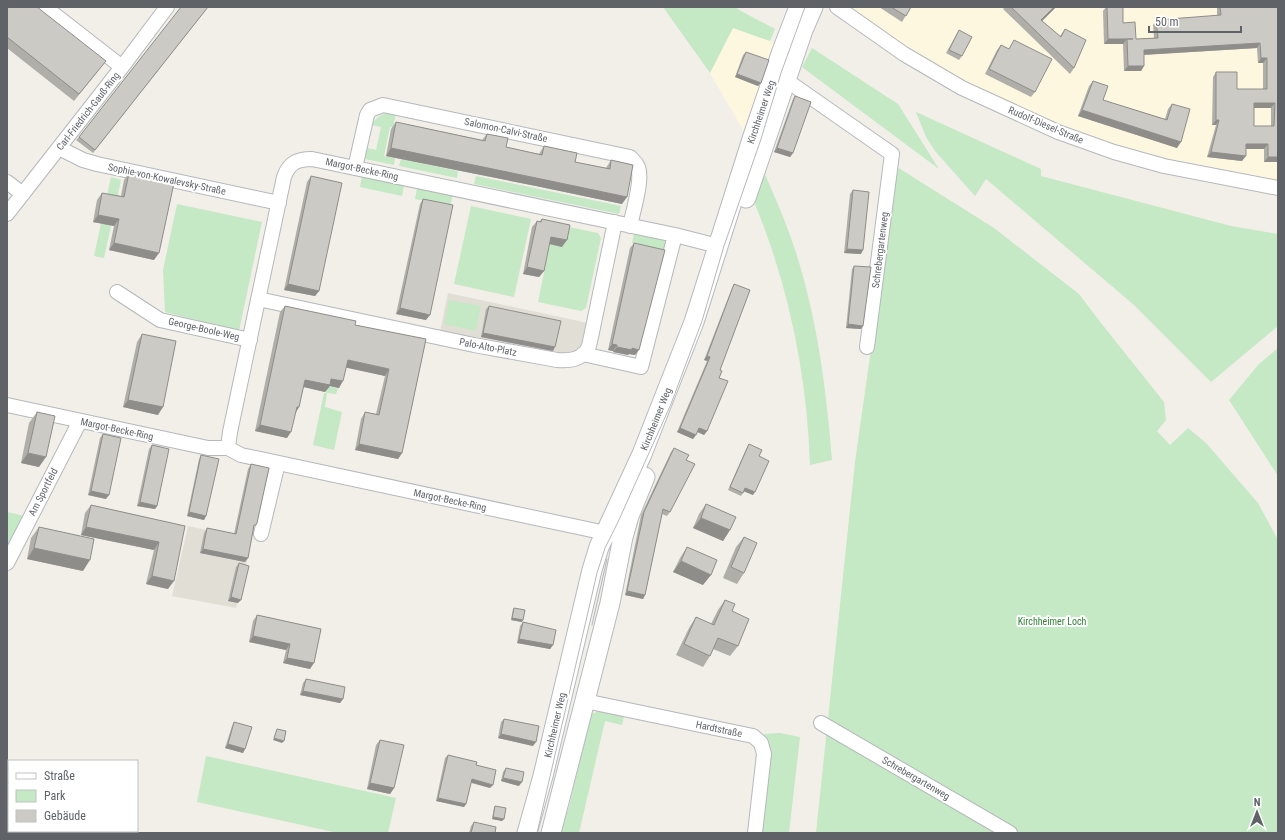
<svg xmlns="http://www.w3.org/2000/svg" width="1285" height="840" font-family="'Roboto Condensed',sans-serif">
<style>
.commercial{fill:#fef7e0}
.education{fill:#e1ded6}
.green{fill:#c5e8c5}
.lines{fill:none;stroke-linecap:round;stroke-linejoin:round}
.street-casing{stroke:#b5b8bc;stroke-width:16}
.secondary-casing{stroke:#b6babf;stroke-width:21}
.street{stroke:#fff;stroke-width:14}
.secondary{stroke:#fff;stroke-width:19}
.tram{stroke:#b6b7b8;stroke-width:1}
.wall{fill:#afaea9;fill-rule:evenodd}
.shaded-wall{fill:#8f8d8a}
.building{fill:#cccac5;stroke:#8f8d8a;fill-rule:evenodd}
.labels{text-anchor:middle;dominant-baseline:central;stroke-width:4;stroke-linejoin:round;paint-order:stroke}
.street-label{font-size:10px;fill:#5f6368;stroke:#fff}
.park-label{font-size:10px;fill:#348238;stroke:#fff}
</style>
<rect width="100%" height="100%" fill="#f1efe8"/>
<path class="commercial" d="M851 7H1278V179H1272L1175 160 1137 151 1093 137 1022 108 963 81 897 40Z
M733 28 770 41 776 45 746 135 710 73Z"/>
<path class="education" d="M448 293 588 323 584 344 574 357 440 332Z
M188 526 252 540 236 608 172 596Z"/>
<path class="green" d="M663 7H735L741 11 775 29 770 41 733 28 710 73Z
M812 48 898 104 939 169 802 67Z
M916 112 1041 169V176L1231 226 1278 234V326L1211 382 1134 305 986 179 975 196 935 151 926 137Z
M386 113H396L394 123 416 128 415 132 390 127 384 156 395 158 394 165 365 159 367 148 376 150 381 127 372 125C375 119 379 116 386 113Z
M401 159 458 171 457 178 399 166Z
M897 167 994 228 1079 294 1101 323 1164 402 1166 420 1157 431 1170 445 1188 428 1206 443 1258 503 1278 540V833H816L855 462Z
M763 170C773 193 783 215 791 238 816 309 826 385 832 460L810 465C807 371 787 277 749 190Z
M362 176 404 185 402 196 360 187Z
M476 176 621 206 619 214 474 184Z
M111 177 121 180 104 258 94 256Z
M417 188 453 195 450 206 415 199Z
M177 204 262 222 239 331 165 312 163 270Z
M471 206 531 219 514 297 454 284Z
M554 224 598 233 601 238 586 308 581 311 538 302Z
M634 233 669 240 667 251 632 243Z
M449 300 481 306 476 331 444 324Z
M1278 348V476L1229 400 1259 364Z
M327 386 338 388 336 394 327 393 325 407 342 412 334 450 313 445 324 393H326Z
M7 512 25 516 7 555Z
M601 711 624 716 622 725 605 721 579 833H559L569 807 589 719 593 713Z
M780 733 800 737 789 833H761L770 758 769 743 763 734Z
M206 756 396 798 388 833H338L197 802Z"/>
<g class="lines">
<g class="street-casing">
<path id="street" d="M45 7 122 67
M837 7 904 54 962 88 1058 132 1114 152 1164 166 1278 188
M786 80 892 154 867 347
M59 148 83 160 97 164 279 203
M355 168 367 115 370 110 383 105 630 157C633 160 636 162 638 167 643 180 633 211 630 226
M7 182 23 194
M7 214 122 67 167 7
M117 292 160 320 250 340
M258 299 474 345 557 360C569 361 580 360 587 350 590 346 590 340 591 337L615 222
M583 354 641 367 675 235
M7 405 208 448H228L241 455 615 535
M228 448 230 432 284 177C289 163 297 159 312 159L675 235 718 246
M261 534 278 463
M7 563 80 421
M585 701 753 736 761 743 764 754 755 833
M821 723 1010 833
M7 831 18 833"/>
</g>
<g class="secondary-casing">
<path id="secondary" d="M746 198 803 30 813 7
M527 833 543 776 592 570 599 547 642 454 694 322 753 136 782 51 799 7
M551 833 610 603 623 537 629 516 645 477"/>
</g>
<use href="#street" class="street"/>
<use href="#secondary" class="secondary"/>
<path class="tram" d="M592 625 607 559
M537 833 597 573 605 548 618 522 671 404 702 321 724 246 761 139 781 73 805 7"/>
</g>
<path class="wall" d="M7 7 106 61 74 101 7 48Z
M208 7 93 153 76 140 79 137Z
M879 7H911L902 22Z
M1005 7H1056L1042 21 1060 36 1065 29 1074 68 1070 74 1003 9Z
M1106 7H1123V23L1136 39 1154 38 1153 25 1156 20 1217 16V7H1278V162H1264V149H1246L1242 161 1207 157 1216 125H1212L1213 77 1216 72 1237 89H1263V63H1258L1257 48 1144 55V66L1141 71H1124L1123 44H1104L1103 11ZM1254 108H1271V126H1254Z
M959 30 962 56 959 60 946 53Z
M1014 40 1035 92 1031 97 985 74 997 50 1001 45 1009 49Z
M746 52 758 86 735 77 743 55Z
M1093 81 1103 100 1165 119 1168 109 1172 104 1177 148 1078 116 1089 86Z
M795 96 793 153 790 157 774 152 793 99Z
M396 122 482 140 487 134 506 147 539 154 544 146 575 162 606 168 611 160 622 204 536 186 386 156 391 129Z
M129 173 154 260 109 250 114 226 93 222 97 200 102 193 121 196 124 180Z
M311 176 319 291 315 296 284 290 307 182Z
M853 190 861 254 844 253 850 194Z
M423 199 426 320 396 314 420 204Z
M542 219 562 247 549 244 544 271 539 277 523 274 532 227 537 221H540Z
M634 243 635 355 629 354 628 355 613 352V351L608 350 630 248Z
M854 266 861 329 846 328 852 269Z
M734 284 720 370 719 378 707 431 704 435 697 432 693 439 677 432 707 361 704 360 732 288Z
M285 306 355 325 426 339 402 453 398 459 355 450 361 419 365 412 376 414 385 376 346 367 339 388 330 386 325 392 303 387 299 407 295 413 287 438 255 431 280 312Z
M489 306 553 351 481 337 486 309Z
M142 334 158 415 123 407 137 342Z
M37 412 39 467 21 463 29 423Z
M103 434 106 499 88 495 100 438Z
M749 444 759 456 753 495 744 491 741 496 728 490 747 447Z
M152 445 157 506 155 509 137 506 149 449Z
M674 448 686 460 670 512 667 516 662 514 645 595 643 599 625 595 641 515 671 452Z
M201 455 206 516 204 520 187 516 199 459Z
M251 464 254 529 245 562 200 553 204 533 207 528 234 534 248 469Z
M706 504 730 530 723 541 693 528 699 514Z
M91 505 185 526 168 589 146 584 154 550 81 535 85 513Z
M39 527 83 571 27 559 31 538Z
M744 537V573L737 584 723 578 736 547Z
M687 547 703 585 673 572 680 558Z
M239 563 238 603 228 601 236 567Z
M725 600 732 611 738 646 730 656 713 649 710 656 703 667 676 655 689 628 696 617 711 624 718 610Z
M514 608 522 622 511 620 513 609Z
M257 615 321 629 310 669 283 663 286 650 249 642 253 621Z
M523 622 553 645 550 649 517 643 520 626Z
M306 679 343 699 340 703 300 695 303 683Z
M504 719 533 746 498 738 501 722Z
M234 722 245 749 243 753 225 748 232 726Z
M380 740 394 788 390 794 367 789 376 745Z
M448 755 490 788 471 783 466 804 464 807 436 801 445 758Z
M506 768 519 786 501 781 503 772Z
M495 806 504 819 502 821 492 819 494 808Z
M474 822 495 833H469L471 826Z"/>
<path class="shaded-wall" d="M1054 7H1056L1038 25 1041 20Z
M1108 39H1133H1127L1123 44H1104Z
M1260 43 1257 48 1140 55 1144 50Z
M1261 58H1267L1263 63H1258Z
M1128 66H1144L1141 71H1124Z
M737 74 761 83 758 86 735 77Z
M1254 103H1275L1271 108H1251Z
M1082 110 1181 142 1177 148 1078 116Z
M1216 120H1219L1216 125H1212Z
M1246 144H1268L1264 149H1243Z
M391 148 541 179 627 197 622 204 536 186 386 156Z
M777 148 793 153 790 157 774 152Z
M1211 152 1246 156 1242 161 1207 157Z
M1268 157H1278V162H1264Z
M98 215 119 219 114 226 93 222Z
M551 237 567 240 562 247 546 243Z
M114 243 159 253 154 260 109 250Z
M847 249 863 250 861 254 844 253Z
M527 267 544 271 539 277 523 274Z
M288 284 319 291 315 296 284 290Z
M400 308 430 315 426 320 396 314Z
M848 324 863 326 861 329 846 328Z
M483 333 555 347 553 351 481 337Z
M612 344 617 345 613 351 608 350Z
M617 347 632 348 639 350 635 355 629 354 628 355 613 352Z
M707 356 710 357 707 361 704 360Z
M348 360 389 369 385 376 343 367Z
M331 379 343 381 339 388 330 386 325 392 300 386 305 380Z
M128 400 163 407 158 415 123 407Z
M297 407H299L295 414Z
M260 425 291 432 287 438 255 431Z
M680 428 696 435 693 439 677 432Z
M699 428 707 431 704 435 696 431Z
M359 444 402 453 398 459 355 450Z
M28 453 46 457 39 467 21 463Z
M745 488 755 492 753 495 743 491Z
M91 491 109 495 106 499 88 495Z
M140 502 157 506 155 509 137 506Z
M189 512 206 516 204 520 187 516Z
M701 518 730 530 723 541 693 528Z
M86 527 159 542 154 550 81 535Z
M34 548 90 560 83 571 27 559Z
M203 549 248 558 245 562 200 553Z
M681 561 711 575 703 585 673 572Z
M152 576 174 581 168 589 146 584Z
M627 591 645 595 643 599 625 595Z
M231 597 241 600 238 603 228 601Z
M512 618 523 620 522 622 511 620Z
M253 636 290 644 286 650 249 642Z
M519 639 553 645 550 649 517 643Z
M287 658 314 663 310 669 283 663Z
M303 691 343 699 340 703 300 695Z
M501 734 536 742 533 746 498 738Z
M274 738 284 741 282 743 273 740Z
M228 744 245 749 243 753 225 748Z
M503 778 522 782 519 786 501 781Z
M472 779 493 785 490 788 470 782Z
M370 783 394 788 390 794 367 789Z
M438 798 466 804 464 807 436 801Z
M493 817 504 819 502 821 492 819Z"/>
<path class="building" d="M7 7H37L106 61 79 94 7 37Z
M181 7H208L95 150 79 137Z
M891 7H911L906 16Z
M1011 7H1054L1041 20 1061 37 1065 29 1086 40 1074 68Z
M1107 7H1123V23L1135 22 1136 39 1158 38 1156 20 1221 15 1220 7H1278V157H1268V144H1246V156L1211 152 1219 120H1216V72H1237V89H1267V58H1261L1260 43 1144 50V66H1128L1127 39H1133H1108ZM1254 103H1275L1274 126H1254Z
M959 30 972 37 962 56 949 50Z
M1014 40 1052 59 1035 92 989 69 1001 45 1009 49Z
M746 52 769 60 761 83 737 74Z
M1093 81 1108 86 1103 100 1167 120 1172 104 1190 109 1181 142 1082 110Z
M795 96 811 102 793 153 777 148Z
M396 122 485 141 487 134 508 138 506 147 542 155 544 146 577 153 575 162 610 169 611 160 633 165 627 197 541 179 391 148Z
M129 173 174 183 159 253 114 243 119 219 98 215 102 193 124 197Z
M311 176 342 183 319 291 288 284Z
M853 190 869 192 863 250 847 249Z
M423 199 453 205 430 315 400 308Z
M542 219 570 225 567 240 551 237 544 271 527 267 537 221 541 222Z
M634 243 665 250 639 350 632 348V350L617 347V345L612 344Z
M854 266 871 267 863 326 848 324Z
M734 284 750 290 720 370 722 371 719 378 728 381 707 431 699 428 696 435 680 428 710 357 707 356Z
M285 306 356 321 355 325 426 339 402 453 359 444 365 412 379 415 389 369 348 360 343 381 331 379 330 385 305 380 299 407H297L291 432 260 425Z
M489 306 561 321 555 347 483 333Z
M142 334 176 341 163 407 128 400Z
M37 412 55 416 46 457 28 453Z
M103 434 121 438 109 495 91 491Z
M749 444 762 450 759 456 769 461 755 492 745 488 743 493 730 487Z
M152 445 169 449 157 506 140 502Z
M674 448 689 455 686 460 695 464 670 512 663 509 645 595 627 591 644 512Z
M201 455 219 459 206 516 189 512Z
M251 464 269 468 257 523 256 525H254L248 558 203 549 207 528 236 534Z
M706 504 736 517 730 530 701 518Z
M91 505 185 526 174 581 152 576 159 542 86 527Z
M39 527 94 539 90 560 34 548Z
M744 537 757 543 744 573 731 567Z
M687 547 717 560 711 575 681 561Z
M239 563 249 566 241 600 231 597Z
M725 600 735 604 732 611 749 619 738 646 718 638 710 656 684 644 696 617 714 625Z
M514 608 525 610 523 620 512 618Z
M257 615 321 629 314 663 287 658 290 644 253 636Z
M523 622 556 630 553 645 519 639Z
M306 679 345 687 343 699 303 691Z
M504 719 539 726 536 742 501 734Z
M234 722 252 727 245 749 228 744Z
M277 729 286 731 284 741 274 738Z
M380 740 404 745 394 788 370 783Z
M448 755 477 762 476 765 496 770 493 785 472 779 466 804 438 798Z
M506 768 524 772 522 782 503 778Z
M495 806 506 808 504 819 493 817Z
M474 822 496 827 495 833H471Z"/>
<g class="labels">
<g class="street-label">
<text transform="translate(88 111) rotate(-52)">Carl-Friedrich-Gauß-Ring</text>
<text transform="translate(761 112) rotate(-71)">Kirchheimer Weg</text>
<text transform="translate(1046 125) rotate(23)">Rudolf-Diesel-Straße</text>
<text transform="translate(506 130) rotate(12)">Salomon-Calvi-Straße</text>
<text transform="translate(362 169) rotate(12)">Margot-Becke-Ring</text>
<text transform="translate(167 179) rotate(12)">Sophie-von-Kowalevsky-Straße</text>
<text transform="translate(880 250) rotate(-83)">Schrebergartenweg</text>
<text transform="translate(204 329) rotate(13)">George-Boole-Weg</text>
<text transform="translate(488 347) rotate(11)">Palo-Alto-Platz</text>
<text transform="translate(656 419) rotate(-68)">Kirchheimer Weg</text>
<text transform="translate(117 429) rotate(12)">Margot-Becke-Ring</text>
<text transform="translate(43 492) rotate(-63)">Am Sportfeld</text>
<text transform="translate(450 500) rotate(12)">Margot-Becke-Ring</text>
<text transform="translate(555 725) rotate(-77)">Kirchheimer Weg</text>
<text transform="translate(719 729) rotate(12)">Hardtstraße</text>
<text transform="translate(916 778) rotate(30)">Schrebergartenweg</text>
</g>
<g class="park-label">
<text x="1052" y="621">Kirchheimer Loch</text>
</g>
</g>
<rect width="1285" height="840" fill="none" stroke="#5f6368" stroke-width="16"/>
<rect x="8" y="760" width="130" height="72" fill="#ffffff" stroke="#bfc1c3"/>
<rect x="16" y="773" width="20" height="6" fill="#ffffff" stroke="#bfc1c3"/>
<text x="44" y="780" font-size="12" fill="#5f6368">Straße</text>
<rect x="16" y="790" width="20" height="12" fill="#c5e8c5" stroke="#bfc1c3"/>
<text x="44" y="800" font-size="12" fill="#5f6368">Park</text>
<rect x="16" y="810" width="20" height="12" fill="#cccac5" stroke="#bfc1c3"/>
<text x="44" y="820" font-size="12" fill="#5f6368">Gebäude</text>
<g transform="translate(1257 812)" stroke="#ffffff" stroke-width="3" paint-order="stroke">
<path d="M0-3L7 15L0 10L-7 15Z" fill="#5f6368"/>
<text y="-6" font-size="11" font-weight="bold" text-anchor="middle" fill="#5f6368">N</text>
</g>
<path d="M1149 26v6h92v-6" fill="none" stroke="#5f6368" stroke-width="2"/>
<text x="1155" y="26" font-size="12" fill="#5f6368" stroke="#ffffff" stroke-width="3" paint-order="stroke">50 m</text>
</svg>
